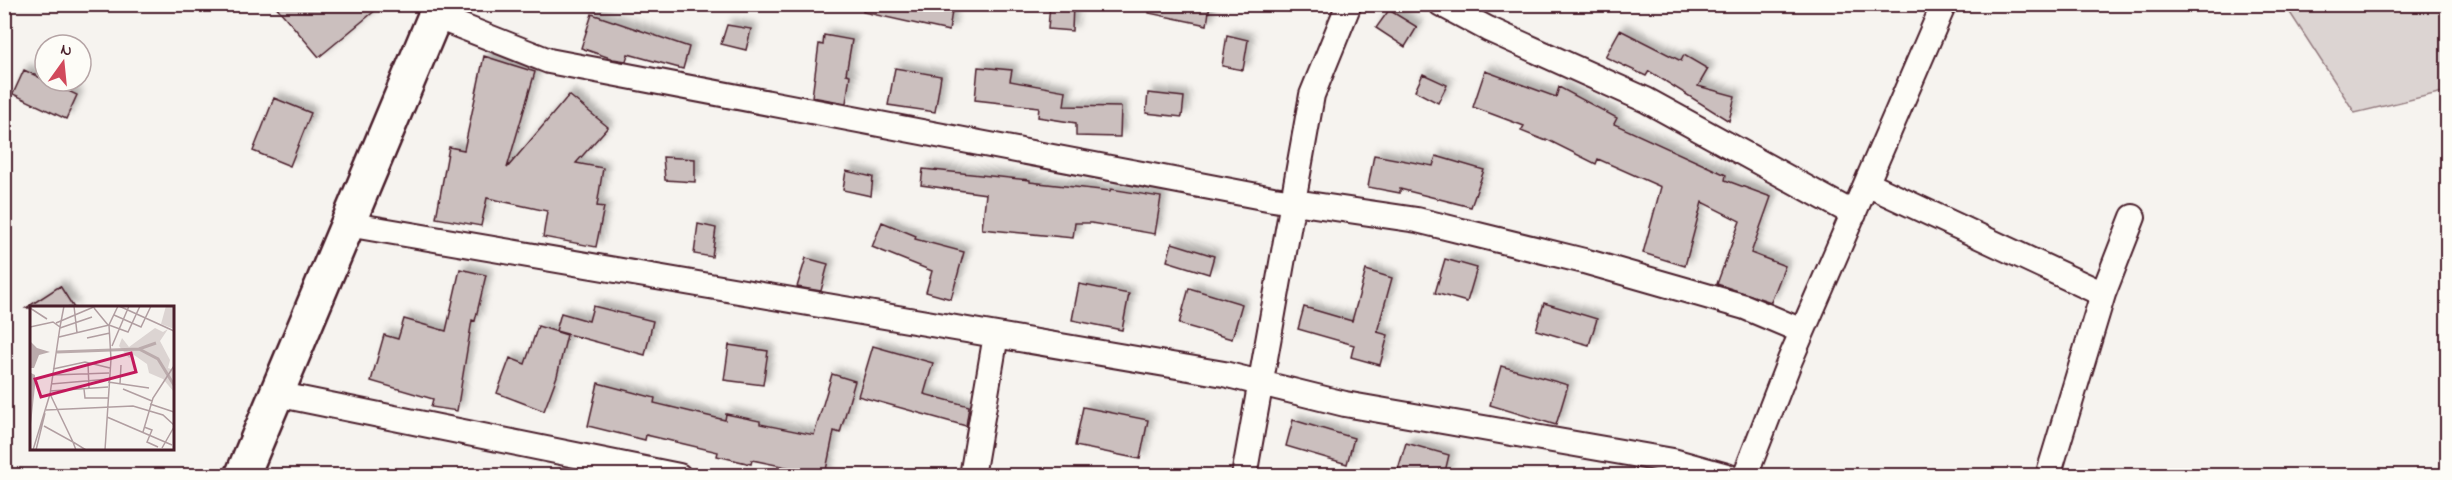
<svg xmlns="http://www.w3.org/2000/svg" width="2452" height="480" font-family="'Indie Flower',sans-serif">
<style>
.green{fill:#dcd4d2;stroke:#937a7e;stroke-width:1.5}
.building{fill:#cbbfbe;stroke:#4a1f2b;stroke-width:1.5;filter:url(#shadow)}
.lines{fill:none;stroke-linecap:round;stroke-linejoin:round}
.street-casing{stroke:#4a1f2b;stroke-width:28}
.secondary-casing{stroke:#4a1f2b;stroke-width:38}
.street{stroke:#fdfcf7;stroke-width:24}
.secondary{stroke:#fdfcf7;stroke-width:33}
.inset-river{fill:none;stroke:#bbabac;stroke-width:3}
.inset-road{fill:none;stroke:#b19ea1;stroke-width:1.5}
.view{fill:#c2185b;fill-opacity:0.15;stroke:#c2185b;stroke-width:3}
.inset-edge{fill:none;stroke:#4a1f2b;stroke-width:3}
</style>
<defs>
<filter id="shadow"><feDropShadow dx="5.5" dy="-5.5" stdDeviation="3" flood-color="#0004"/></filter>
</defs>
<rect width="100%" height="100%" fill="#f6f3ef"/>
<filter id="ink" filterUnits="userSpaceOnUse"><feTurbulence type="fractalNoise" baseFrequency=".0167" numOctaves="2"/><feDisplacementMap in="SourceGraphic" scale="12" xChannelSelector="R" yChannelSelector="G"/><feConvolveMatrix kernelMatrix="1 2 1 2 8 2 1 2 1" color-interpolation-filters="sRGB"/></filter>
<g filter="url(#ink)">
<path class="green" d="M2285 5H2447V91L2355 113Z"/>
<path class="building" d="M274 4H383L319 57Z
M863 4H953L949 31 863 12Z
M1050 4H1073L1072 31 1048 29Z
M1150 4H1210L1207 25 1149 13Z
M1389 10 1417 27 1405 47 1376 28Z
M592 14 689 47 683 69 628 54 626 61 613 59 581 48Z
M727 25 751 29 746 50 721 44Z
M1620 30 1681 61 1684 55 1708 69 1698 86 1735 96 1729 121 1649 71 1646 76 1605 57Z
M824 35 852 40 846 74 850 75 846 103 812 97 819 44 823 45Z
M1227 35 1248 40 1243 70 1222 66Z
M484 56 535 72 507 168 569 95 608 127 576 163 603 168 597 206 604 207 596 247 543 237 547 211 487 198 481 226 436 218 449 147 464 150Z
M978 67 1012 70 1010 81 1066 91 1064 106 1121 107 1120 137 1076 136V123L1038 117 1039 107 975 100Z
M895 68 941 76 935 112 888 105Z
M24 70 77 95 66 119 13 94Z
M1485 71 1556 97 1559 87 1617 118 1614 124 1726 175 1725 180 1771 197 1751 253 1785 266 1771 302 1717 284 1740 221 1702 202 1685 266 1643 253 1661 187 1598 159 1596 164 1546 139V141L1521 131 1524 126 1473 107Z
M1423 74 1447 85 1438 103 1415 91Z
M1148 93 1184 97 1182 117 1146 113Z
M274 98 311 113 290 166 253 151Z
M1374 155 1433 166 1436 156 1484 170 1471 207 1400 189V193L1368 187Z
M663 157 695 159V182L665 180Z
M923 169 1030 180V182L1110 191 1111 189 1161 197 1155 234 1091 223H1075L1073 238 982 229 986 194 921 185Z
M846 171 873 177 871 196 843 190Z
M882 222 916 236 915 239 964 252 951 299 926 292 932 271 872 247Z
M698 224 716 228 712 257 694 254Z
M1172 243 1214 256 1209 274 1167 261Z
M806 258 828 264 821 291 797 287Z
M1445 259 1477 268 1467 302 1435 293Z
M460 269 486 275 475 321 472 320 457 411 431 407 433 399 371 381 384 335 398 339 404 319 446 331Z
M1366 270 1392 278 1377 332 1388 335 1380 365 1351 357 1354 345 1298 329 1304 307 1352 321Z
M1079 284 1129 294 1122 330 1072 320Z
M60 286 74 308H26Z
M1189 288 1242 304 1232 339 1179 324Z
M1544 303 1597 319 1589 345 1536 330Z
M593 306 653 321 645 355 556 331 561 313 589 321Z
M538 326 567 335 557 376 544 411 497 393 510 358 525 364Z
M729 345 768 351 763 385 724 380Z
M873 346 933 363 924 394 969 406 966 426 858 396Z
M1501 366 1568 385 1556 425 1490 405Z
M832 374 855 381 840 433 834 431 825 475 752 460 751 464 717 456 718 452 646 435 645 440 588 426 598 383 655 398 654 403 725 420 726 414 760 421V424L814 435Z
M1083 407 1148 420 1140 459 1075 446Z
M1293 420 1354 438 1347 464 1286 446Z
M1406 443 1449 455 1444 476H1396Z"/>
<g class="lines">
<g class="street-casing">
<path id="street" d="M1441 4 1488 29 1646 100 1854 214
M435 16 549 61 1273 199 1417 220 1584 261 1745 307 1802 331
M1867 184 2103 294
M347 224 1224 374 1345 404 1673 461 1727 476
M276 394 679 476
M972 476 996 335
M1244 476 1312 95 1349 4
M1745 476 1790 360 1944 4
M2048 476 2103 294 2133 217"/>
</g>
<g class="secondary-casing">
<path id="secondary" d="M242 476 440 4"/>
</g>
<use href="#street" class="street"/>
<use href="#secondary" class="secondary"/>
</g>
</g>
<g transform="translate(30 306)">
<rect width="144" height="144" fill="#f6f3ef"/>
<path d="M136 0H144V23L131 18ZM125 22 133 26 138 23 130 35 140 54 138 62 144 64V86L133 73 119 67 117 58 104 49 99 52 89 40 92 32 99 41Z" fill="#dcd4d2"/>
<path d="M0 35 7 42 20 46 9 49 4 62H0ZM1 67 5 69V80L0 128Z" fill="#bbabac"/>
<path class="inset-river" d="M109 43 128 53 144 79M27 46 109 43 126 37"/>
<path class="inset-road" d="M44 0 47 27M89 0 144 25M0 2 17 13M64 2 78 19M84 9 111 21 121 0M26 17 66 0M0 21 23 16 30 21 34 0M30 22 62 11M29 31 79 19 98 26 110 0M57 32 80 27M82 40 99 0M58 57 59 83M23 63 55 56 80 62M23 69 79 67M78 76 119 82M21 78 79 73M90 78 91 59M54 83 55 92H78M93 83 122 95M20 85 78 81M20 88 43 136 56 144M120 98 144 106M16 104 103 100 133 109 144 119M77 111 142 139M14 120 43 136 46 144M114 121 122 124 117 136 128 141M113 126 123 92 144 60M132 142 144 121M3 144 20 88 30 21M6 144 15 107M75 144 81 53 79 19 88 0"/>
<path class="view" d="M101 47 106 66 11 91 5 73Z"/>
<rect width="144" height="144" class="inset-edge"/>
</g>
<rect width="2452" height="480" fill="none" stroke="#fdfcf7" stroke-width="24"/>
<rect x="12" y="12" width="2428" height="456" fill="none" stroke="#4a1f2b" stroke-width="2" filter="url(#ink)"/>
<g transform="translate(63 63) rotate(15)"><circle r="28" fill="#fdfcf7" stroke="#b5a4a5" stroke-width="1.5"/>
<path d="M0-4.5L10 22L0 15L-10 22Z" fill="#d1495b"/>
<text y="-9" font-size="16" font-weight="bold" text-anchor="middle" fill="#4a1f2b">N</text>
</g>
</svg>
